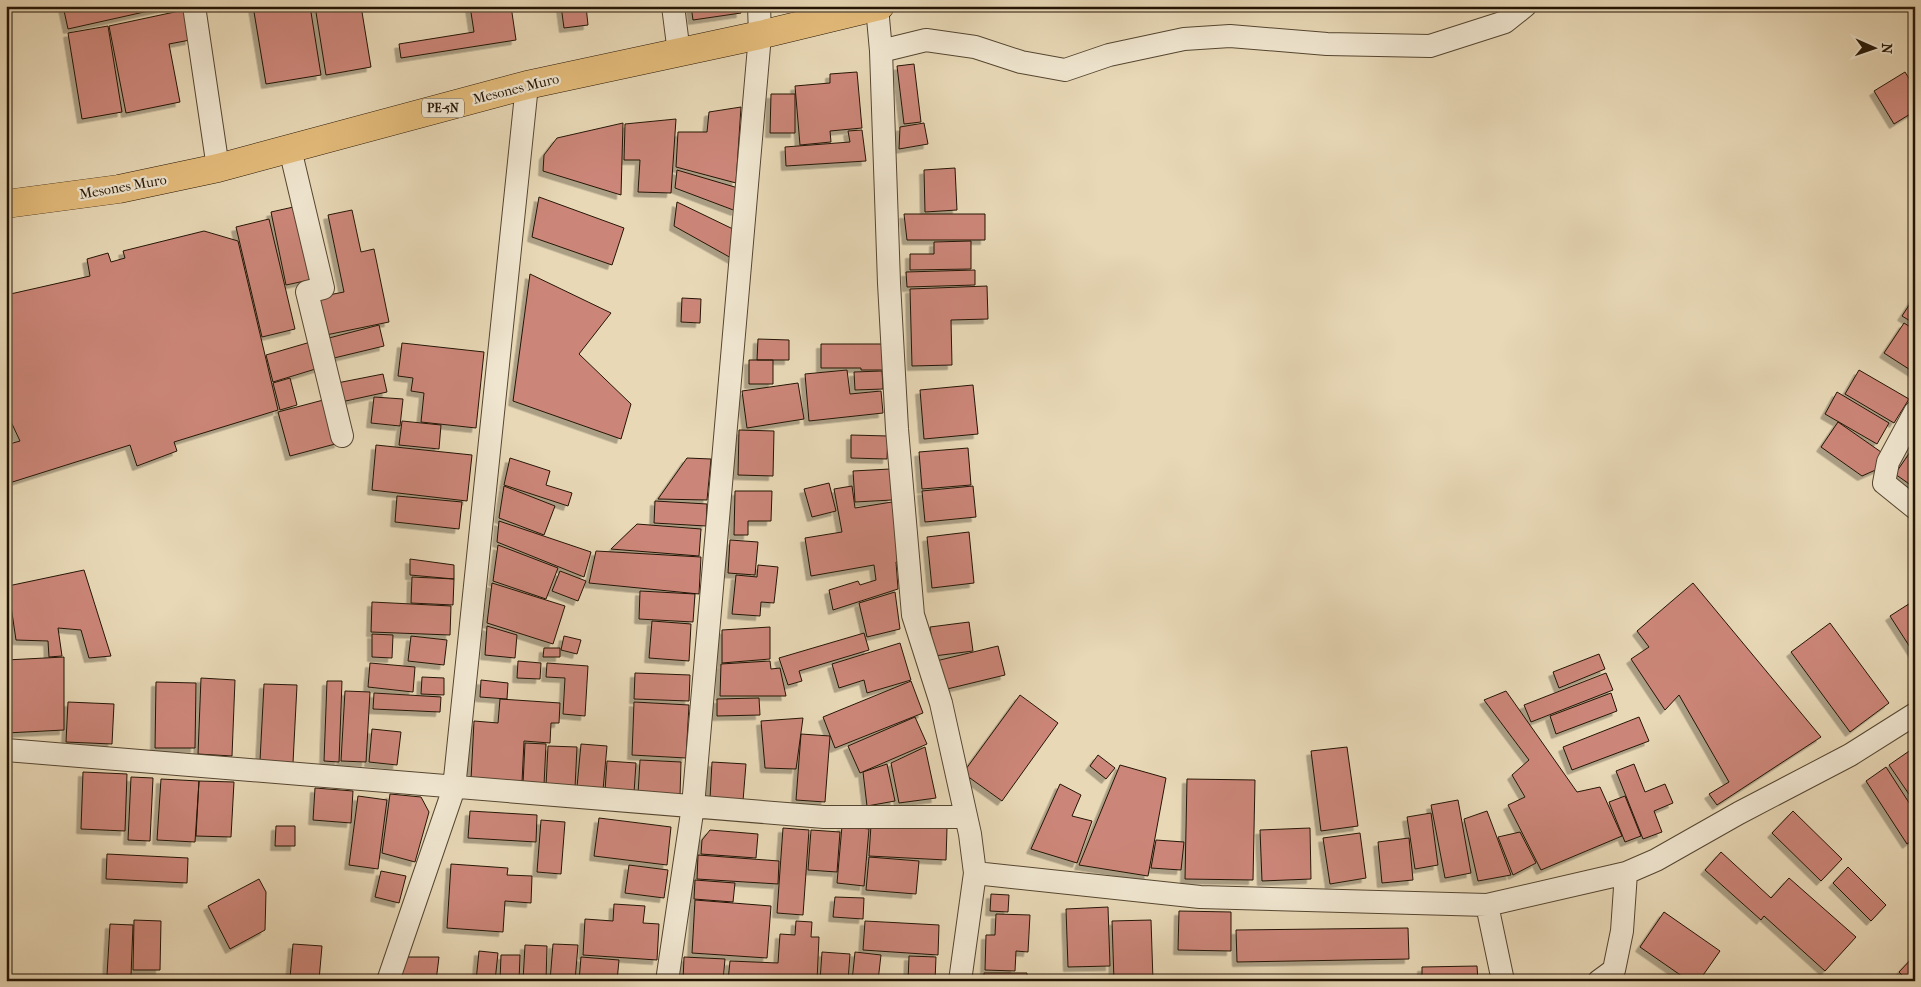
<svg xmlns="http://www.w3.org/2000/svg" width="1921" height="987" font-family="'IM FELL French Canon',serif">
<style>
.building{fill:#cc8679;stroke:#241505;filter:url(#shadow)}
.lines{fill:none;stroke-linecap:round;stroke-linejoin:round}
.street-casing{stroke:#554631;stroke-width:24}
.highway-casing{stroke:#241505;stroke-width:29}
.street{stroke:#f0e6d0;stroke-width:22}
.highway{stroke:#e4bc7b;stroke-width:28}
.labels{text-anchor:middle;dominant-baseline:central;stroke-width:4.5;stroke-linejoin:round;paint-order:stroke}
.shield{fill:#f0e6d0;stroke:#615442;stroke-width:1}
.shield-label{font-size:12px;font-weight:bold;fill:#241505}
.street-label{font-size:14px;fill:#241505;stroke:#f0e6d0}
</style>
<defs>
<filter id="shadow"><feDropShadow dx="-4.5" dy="4.5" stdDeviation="0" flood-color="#0004"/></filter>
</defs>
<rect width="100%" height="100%" fill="#e8d8b6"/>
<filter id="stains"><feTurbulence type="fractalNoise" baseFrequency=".004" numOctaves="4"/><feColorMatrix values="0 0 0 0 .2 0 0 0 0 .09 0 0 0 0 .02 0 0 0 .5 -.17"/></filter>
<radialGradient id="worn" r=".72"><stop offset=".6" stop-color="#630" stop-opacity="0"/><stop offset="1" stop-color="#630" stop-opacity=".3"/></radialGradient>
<path class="building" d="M63 6H171L68 29Z
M253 6H310L321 75 266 84Z
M315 6H361L371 67 326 75Z
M470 6H511L516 40 401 58 399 44 474 32Z
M561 6H586L588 25 564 28Z
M691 6H740L741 13 693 20Z
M184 10 190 40 169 44 180 102 126 113 109 26Z
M108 26 122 112 82 119 68 33Z
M914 64 921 122 904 124 897 66Z
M857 72 862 128 830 131 831 142 800 145 795 86 830 83V74Z
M1905 72 1915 88V111L1894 124 1874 91Z
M771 94H795V133H770Z
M741 107 736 183 676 167 678 132H707L709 112Z
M676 119 671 193 638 192 640 160H624L625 124Z
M623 123 621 195 543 171 544 155 557 138Z
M924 123 928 144 899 149 900 127Z
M862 130 866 161 786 166 785 147 850 142 848 131Z
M955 168 957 210 925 212 924 170Z
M677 170 738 188 736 211 675 188Z
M539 197 624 228 612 265 532 237Z
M677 202 735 230 733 259 674 226Z
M298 206 314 279 286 285 271 212Z
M352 210 361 252 374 249 389 322 326 335 318 297 344 292 328 215Z
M904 214H985V240H907Z
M269 219 295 329 262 337 236 227Z
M204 231 238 241 278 410 174 442 177 451 137 466 130 445 6 484V445L20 441 6 411V295L90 276 87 259 108 253 111 262 125 258 123 251Z
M971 241V269L910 270V254H934V242Z
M975 270V285L907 287 906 272Z
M530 274 611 313 579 354 631 404 621 439 513 401Z
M987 286 988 319 951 320 952 365 912 366 910 289Z
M1915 296V324L1902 316Z
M682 298 701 299 700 323 681 322Z
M1904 323 1915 330V373L1884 353Z
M379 325 384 346 334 358 329 338Z
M758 339 789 340V360H757Z
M314 341 322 367 273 382 266 355Z
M402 343 484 352 476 428 421 422 424 393 411 391 413 378 398 376Z
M821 344H882L883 370H861V368H821Z
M749 360H773V384H749Z
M847 370 850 394 881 391 883 413 809 421 805 374Z
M1859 370 1909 399 1894 423 1845 394Z
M882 371 883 389 855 390 854 372Z
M383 374 387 392 341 402 337 383Z
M290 378 297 405 280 410 273 383Z
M798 383 804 419 747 428 742 391Z
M973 385 978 434 924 439 920 390Z
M1837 392 1889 423 1877 444 1825 414Z
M374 397 403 399 400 426 371 423Z
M327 399 339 443 290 456 278 412Z
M402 421 441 425 439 449 399 445Z
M1838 422 1881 452 1880 468 1862 476 1821 447Z
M739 430 774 431 773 476 738 475Z
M851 435 888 436 887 459 851 458Z
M376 445 472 455 467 501 372 490Z
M1915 445V488L1895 474Z
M968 448 971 485 922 489 919 452Z
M510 458 550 471 546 485 572 493 568 506 504 485Z
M687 458 711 459 707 500 658 499Z
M890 469 892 500 855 502 853 471Z
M829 483 836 511 812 517 804 489Z
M504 486 555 506 544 535 499 518Z
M852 486 855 508 892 502 901 561 896 562 898 589 833 610 829 590 858 581 860 585 876 580 874 565 811 576 805 538 842 532 834 489Z
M973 486 976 517 925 522 922 491Z
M735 491H772L771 521H748V535H734Z
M397 496 462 502 459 529 395 522Z
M655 501 707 504 706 526 654 523Z
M499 521 591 552 584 577 497 542Z
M637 524 701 529 699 556 611 549Z
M969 532 974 583 932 588 927 537Z
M730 540 758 542 755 575 728 573Z
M498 545 558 568 546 599 493 581Z
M596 551 701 557 699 594 589 583Z
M410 559 454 565V579L410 575Z
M758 565 778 567 774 603 761 602 760 616 732 614 736 575 757 577Z
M84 570 111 656 89 658 81 630 58 628 62 656 49 657 48 641 16 640 8 586Z
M560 571 586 581 578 601 552 591Z
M412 577 454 579 453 605 411 603Z
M492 583 565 606 553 644 487 623Z
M1693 583 1821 737 1717 805 1709 794 1729 782 1679 695 1665 710 1631 659 1649 647 1637 631Z
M640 591 695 594 693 622 639 619Z
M895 592 900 629 867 637 859 603Z
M1915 600V655L1890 616Z
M372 602 451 606 450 635 371 632Z
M652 621 691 624 689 661 649 658Z
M969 622 973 651 934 656 930 627Z
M1830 623 1889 703 1850 732 1791 652Z
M487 626 517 635 515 658 485 655Z
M770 627V659L722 663V630Z
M864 633 869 650 799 671 802 681 788 685 779 658Z
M372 634 393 635 392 658 372 657Z
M411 636 447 640 444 665 408 661Z
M564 636 581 640 577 654 561 650Z
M900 643 911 680 867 693 864 680 839 688 832 664Z
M998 646 1005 675 943 690 936 661Z
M544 648H560V657H543Z
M1599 654 1605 669 1559 688 1553 672Z
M64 657V730L6 733V660Z
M518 661 541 663 540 679 517 678Z
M770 661 771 669 780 668 786 696H720L721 664Z
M370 663 415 667 413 692 368 687Z
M547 663 588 666 585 716 563 714 565 678 546 677Z
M635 673 690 675 689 701 634 699Z
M1606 673 1613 690 1531 722 1524 705Z
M422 677 444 678V695L421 694Z
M201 678 235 680 232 756 198 754Z
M481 680 508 683 507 699 480 697Z
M327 681H342L339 762 324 761Z
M911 681 923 713 835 748 823 717Z
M156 682 196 683 195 748H155Z
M264 684 297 685 293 763 260 761Z
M345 691 370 692 366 762 341 761Z
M1506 691 1577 792 1600 787 1622 836 1541 870 1508 805 1525 797 1512 775 1529 760 1484 700Z
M374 693 441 697 440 712 373 709Z
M1611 693 1617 711 1556 734 1550 716Z
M1020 695 1058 723 1002 801 963 773Z
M759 698 760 715 717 716V699Z
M500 699 560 703 559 723H551L550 743 524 741 522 782 471 780 474 721 498 723Z
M68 702 114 704 112 744 66 742Z
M634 702 689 705 686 758 632 755Z
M915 717 927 744 860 773 848 746Z
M1639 717 1649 741 1572 770 1563 747Z
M803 718 796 769 765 768 761 721Z
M372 729 401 732 397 765 369 762Z
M801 734 830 736 825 802 796 800Z
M525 743 546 744 544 785 523 784Z
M581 744 607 746 603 790 577 787Z
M548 746 577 747 575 788 546 786Z
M925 747 936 798 899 803 891 763Z
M1347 747 1358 826 1321 831 1311 751Z
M1915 747V803L1889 765Z
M1098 755 1115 768 1106 779 1090 766Z
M640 760 681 762 680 796 638 794Z
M607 761 636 763 634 793 605 791Z
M712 762 746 764 743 801 710 799Z
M887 764 895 801 867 806 863 772Z
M1634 764 1645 792 1665 784 1673 803 1654 811 1662 832 1643 839 1616 771Z
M1120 765 1166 778 1148 876 1079 865Z
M1886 767 1915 812V838L1907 844 1866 781Z
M83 772 127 774 125 831 81 829Z
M131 777 153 778 150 841 128 840Z
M161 779 199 781 195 842 157 840Z
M1187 779 1255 780 1253 880 1185 879Z
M199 781 234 782 231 837 196 836Z
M1060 784 1081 795 1072 816 1092 821 1077 863 1031 849Z
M315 788 353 791 351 823 313 820Z
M390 794 421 797 429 812 415 862 382 853Z
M358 796 387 800 378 869 349 865Z
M1625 796 1641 836 1625 842 1609 802Z
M1458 800 1471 873 1445 878 1431 805Z
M470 811 537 815 536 842 468 838Z
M1487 811 1511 875 1478 881 1464 819Z
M1793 811 1842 859 1821 881 1772 833Z
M1431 813 1438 865 1415 869 1407 817Z
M599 818 671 827 667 865 594 856Z
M541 820 565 822 561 874 537 872Z
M871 825 947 828 946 860 869 856Z
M276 826H295V846H275Z
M842 826 869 829 864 886 837 883Z
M783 828 809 830 803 915 777 913Z
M1310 828 1311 879 1262 881 1260 830Z
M710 830 758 834 756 858 701 854 702 840Z
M811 830 840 832 837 872 808 870Z
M1520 832 1536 863 1513 875 1498 837Z
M1360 833 1366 878 1330 884 1323 838Z
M1409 838 1413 880 1382 883 1378 842Z
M1156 840 1184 842 1181 870 1151 868Z
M1721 852 1771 898 1789 878 1856 937 1825 971 1764 916 1761 920 1705 870Z
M107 854 188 858 187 883 106 879Z
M698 855 779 861 778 884 697 879Z
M869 857 919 861 916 894 866 890Z
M451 864 508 868 507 875 532 876 531 903 505 901 503 932 447 928Z
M629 865 668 870 664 898 625 893Z
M1848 867 1886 905 1871 921 1833 883Z
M381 871 406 876 399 903 375 897Z
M259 879 266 892 265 930 230 949 208 906Z
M695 880 735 883 733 902 694 899Z
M991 894 1009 895 1008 912 990 911Z
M835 897 864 898 863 919 833 917Z
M695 900 771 906 767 958 692 953Z
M614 904 645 906 643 923 659 924 657 960 583 955 585 919 613 921Z
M1108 907 1110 966 1068 967 1066 909Z
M1179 911 1231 912V951L1178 950Z
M1664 912 1720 951 1699 981H1689L1640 947Z
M996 914 1030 915 1028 952 1016 951 1015 971 985 970 986 935H995Z
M134 920 161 921 160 970H133Z
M1151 920 1153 981H1114L1112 921Z
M796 921 812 922 811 937H819L817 981H728L730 961 778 963 780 934 795 935Z
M865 921 939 925 938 955 863 950Z
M110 924 133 925 131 976 107 975Z
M1408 928 1409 959 1237 962 1236 930Z
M293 944 322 946 319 980 290 978Z
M553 944 578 945 575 981H550Z
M525 945 547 946 546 981H523Z
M479 951 498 953 495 981H476Z
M822 952 850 954 848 981H820Z
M855 952 881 955 878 981H852Z
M501 955H520L519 981H500Z
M1915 955V981H1908L1899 972Z
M909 956 936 957 935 981H908Z
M408 957H439L436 981H397Z
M581 957 619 960 617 981H579Z
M684 957 725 959 723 981H683Z
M1477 966 1478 981H1422V967Z
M984 973H1027V981H984Z"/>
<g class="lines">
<g class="street-casing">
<path id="street" d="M194 6 218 168
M673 6 679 53
M877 7 881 51 889 283 897 429 913 615 941 703 970 834 975 873 960 981
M881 51 926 40 975 47 1021 62 1065 70 1109 55 1184 39 1230 36 1327 44 1430 46 1505 22 1525 6
M290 149 323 288 307 292 342 436
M1915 412 1888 462 1884 483 1915 508
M6 750 824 817H966
M975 873 1200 897 1487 905 1626 873 1656 860 1739 813 1850 755 1915 714
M1487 905 1503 981
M388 981 454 788 527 85
M667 981 693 806 760 35 759 6
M1599 981 1614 970 1622 931 1626 873"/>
</g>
<g class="highway-casing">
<path id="highway" d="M6 204 119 189 218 168 527 85 760 35 880 6"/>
</g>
<use href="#street" class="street"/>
<use href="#highway" class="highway"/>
</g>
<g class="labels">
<rect class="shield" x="422" y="98.5" width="42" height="19" rx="4"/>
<g class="shield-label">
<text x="443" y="108">PE-5N</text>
</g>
<g class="street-label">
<text transform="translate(516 89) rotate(-14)">Mesones Muro</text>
<text transform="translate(123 187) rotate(-10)">Mesones Muro</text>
</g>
</g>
<rect width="1921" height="987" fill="none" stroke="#e8d8b6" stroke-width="25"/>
<rect x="8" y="8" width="1906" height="972" fill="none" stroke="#241505" stroke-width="2.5"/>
<rect x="12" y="12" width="1896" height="962" fill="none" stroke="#241505"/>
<g transform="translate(1874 48) rotate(92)" stroke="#f0e6d0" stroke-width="4" paint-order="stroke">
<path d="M0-4L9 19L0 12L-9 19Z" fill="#241505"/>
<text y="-8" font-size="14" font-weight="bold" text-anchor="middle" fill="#241505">N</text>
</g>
<rect width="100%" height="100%" filter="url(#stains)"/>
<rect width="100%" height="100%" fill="url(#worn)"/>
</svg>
